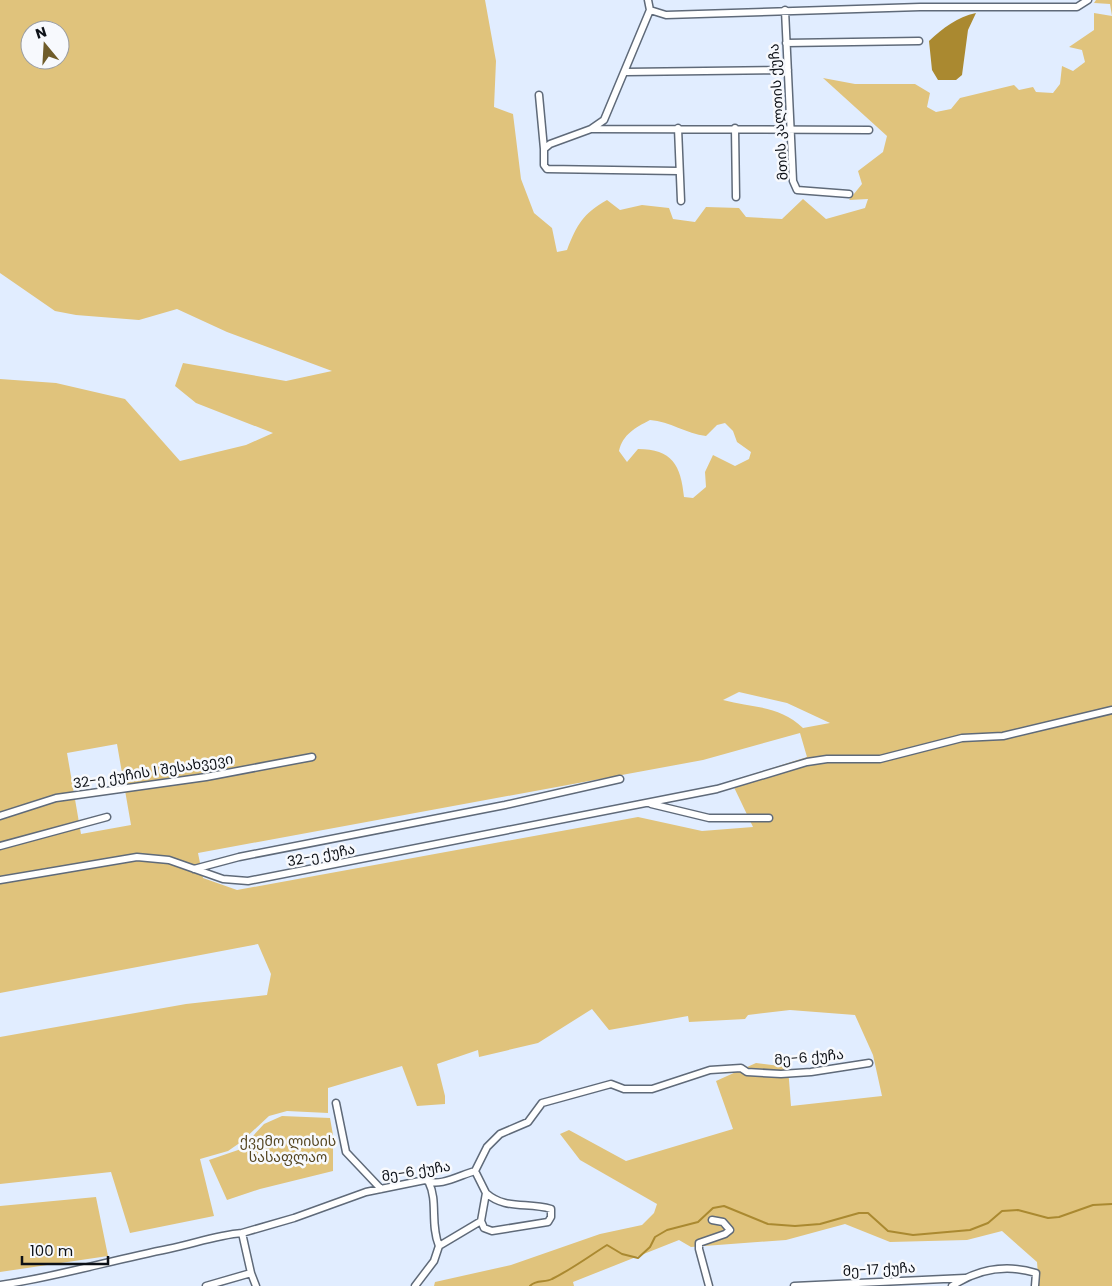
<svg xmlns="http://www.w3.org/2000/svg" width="1112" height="1286" font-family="Poppins,'Noto Sans Georgian',sans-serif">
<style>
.green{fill:#e0c37c;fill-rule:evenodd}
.water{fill:#aa8930}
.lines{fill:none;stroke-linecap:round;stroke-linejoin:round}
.stream{stroke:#aa8930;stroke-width:2}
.minor-casing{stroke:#5f6a79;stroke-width:9}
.minor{stroke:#fff;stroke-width:6}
.labels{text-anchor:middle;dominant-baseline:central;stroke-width:5;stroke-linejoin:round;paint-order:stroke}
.street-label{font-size:14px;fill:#0d1117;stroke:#f7f9fd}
.park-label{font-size:14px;fill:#554622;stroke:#f7f9fd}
</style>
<rect width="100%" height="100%" fill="#e1edff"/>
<path class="green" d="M0 0H485L496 61 494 107 513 114 521 179 534 213 552 228 557 252 567 250C577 224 583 214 607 200L620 210 642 205 669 208 673 219 695 222 706 207 739 208 746 217 782 219 803 199 826 219 865 208 868 199 849 200 862 184 858 171 883 152 887 136 823 78 855 84H915L930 93 927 107 936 112 951 109 960 98 1014 85 1019 90 1033 87 1036 92 1053 93 1060 84 1062 66 1073 71 1085 62 1082 50 1069 47 1094 30V13L1112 16 1110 4 1094 3 1096 0H1112V1286H1039L1037 1262 1002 1231 967 1240 890 1242 845 1224 786 1240 691 1247 679 1240 573 1282 574 1286H434L435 1282 511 1265 600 1234 642 1225 654 1213 657 1204 580 1160 560 1134 569 1130 626 1161 733 1129 716 1081 756 1063 788 1067 791 1106 882 1096 873 1055 855 1015 790 1010 748 1015 745 1019 689 1022 688 1016 609 1030 592 1009 538 1043 479 1057 478 1050 437 1064 445 1096V1104L417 1106 402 1066 328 1088V1113L287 1111 269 1116 241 1142 228 1151 200 1159 214 1216 130 1233 111 1172 0 1184V1037L186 1004 267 995 271 974 258 944 0 993V379L56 383 125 399 180 461 246 445 273 433 196 403 175 386 183 363 286 381 332 371 227 332 177 309 139 320 76 315 55 311 0 273ZM30 30H60V60H30ZM650 420C670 421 686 434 706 436L717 425 725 423 733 431 737 442 751 452 749 459 735 466 713 455 705 472 706 487 693 498 684 497C681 465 672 449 638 449L627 462 619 451C623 434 635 428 650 420ZM739 692 787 703 830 723 803 728C779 705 753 708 723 700ZM800 733 807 757 731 781 753 827 702 831 638 817 237 890 203 878 198 853 703 760ZM117 744 131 825 81 834 67 753Z
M282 1116 330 1118 333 1135V1171L260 1189 227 1200 209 1160 241 1149 264 1124Z
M96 1197 108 1256 0 1272V1206Z"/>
<path class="water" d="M976 13 968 30 962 75 956 80H938L932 70 929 41C943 28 957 17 976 13Z"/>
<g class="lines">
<path class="stream" d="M530 1286C536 1279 545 1283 552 1279 572 1269 588 1257 607 1245L622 1254 638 1258 650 1247 655 1237 667 1230 698 1222 713 1208 724 1206 768 1224 795 1226 820 1224 859 1213H868L888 1231 913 1235 970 1230 988 1223 1002 1211 1018 1210 1048 1218 1059 1217 1093 1205 1112 1204"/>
<g class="minor-casing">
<path id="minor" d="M648 0 650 10 666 15 920 7H1077L1088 0
M650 10 604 120 591 129 550 144 544 149V165L547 169 678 171
M785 10 793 181 797 190 849 194
M786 43 919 41
M626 72 788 70
M539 95 544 149
M678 128 681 201
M735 128 736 197
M592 129 869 130
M651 804 709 818H769
M0 816 56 798 206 777 312 757
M0 846 107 817
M194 869 239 857 505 805 620 779
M0 880 137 857 169 860 223 879 248 881 717 789 807 762 827 759H880L962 738 1003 736 1112 710
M336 1103 346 1152 381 1189
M429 1183C438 1201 430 1224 439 1246
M481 1221 484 1228 492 1231 548 1222 551 1217V1209C527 1202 505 1210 486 1193
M251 1273 242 1233 294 1218 366 1192 425 1180C439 1188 460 1175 475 1171L487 1147 500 1134 528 1122 542 1103 611 1084 624 1089H652L710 1070 741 1068 747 1072 781 1074 811 1072 869 1063
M0 1285C57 1277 112 1260 168 1249 193 1244 217 1235 242 1233
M206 1286 251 1273 256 1286
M415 1286 434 1261 439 1246 481 1221 486 1193 475 1171
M709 1286 699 1249V1243L725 1234 730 1230 723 1222 712 1220
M794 1286 965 1278
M952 1286C978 1269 1006 1264 1036 1273L1035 1286"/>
</g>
<use href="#minor" class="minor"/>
</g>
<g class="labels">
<g class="street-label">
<text transform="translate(778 112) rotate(-94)">მთის კალთის ქუჩა</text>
<text transform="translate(153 771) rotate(-9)">32-ე ქუჩის I შესახვევი</text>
<text transform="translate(321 855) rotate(-11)">32-ე ქუჩა</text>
<text transform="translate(809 1057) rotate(-5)">მე-6 ქუჩა</text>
<text transform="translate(416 1171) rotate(-9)">მე-6 ქუჩა</text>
<text transform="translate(879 1269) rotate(-3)">მე-17 ქუჩა</text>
</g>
<g class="park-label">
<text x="288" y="1141">ქვემო ლისის<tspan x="288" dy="16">სასაფლაო</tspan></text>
</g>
</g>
<g transform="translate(45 45) rotate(342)"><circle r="24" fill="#f7f9fd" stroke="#999ca1"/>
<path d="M0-4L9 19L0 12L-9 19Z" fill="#6f5c2a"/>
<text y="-8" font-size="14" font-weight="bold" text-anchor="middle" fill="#0d1117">N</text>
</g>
<path d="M22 1256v8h86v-8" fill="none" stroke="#0d1117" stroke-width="2.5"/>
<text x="30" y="1256" font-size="15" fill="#0d1117" stroke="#f7f9fd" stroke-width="4" paint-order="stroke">100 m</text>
</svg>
